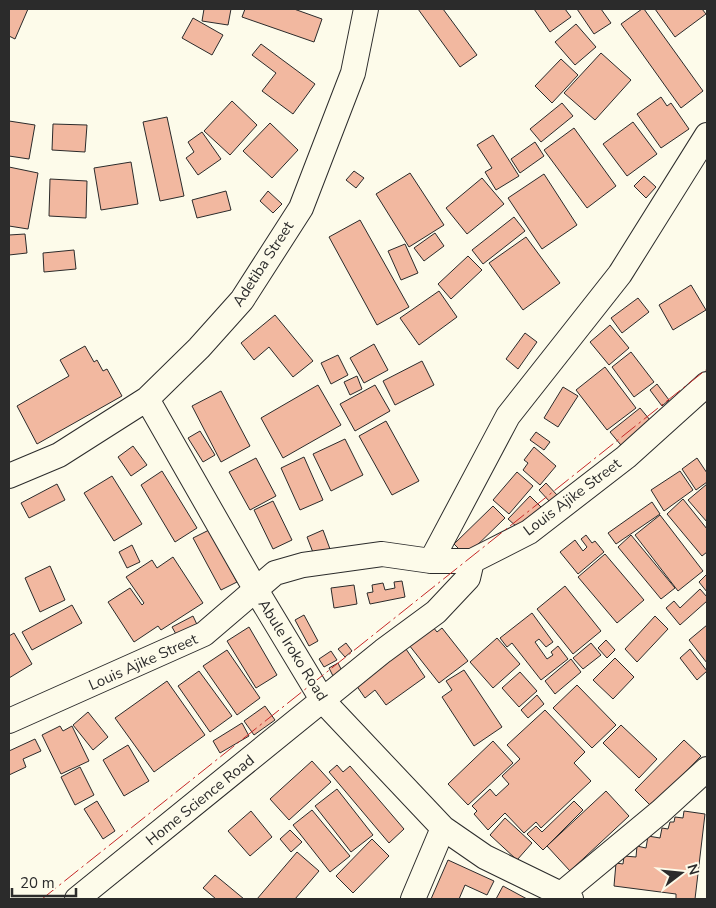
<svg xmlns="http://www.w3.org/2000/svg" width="716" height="908" font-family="'Nunito Sans',sans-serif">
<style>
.building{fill:#f2b8a0;stroke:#2b2b2b}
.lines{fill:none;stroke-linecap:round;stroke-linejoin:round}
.minor-casing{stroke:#2b2b2b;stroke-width:26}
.minor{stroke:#fdfbea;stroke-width:24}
.power{stroke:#c62828;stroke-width:1;stroke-dasharray:18 4 2.5 4;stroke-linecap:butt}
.labels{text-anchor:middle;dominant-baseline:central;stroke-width:4;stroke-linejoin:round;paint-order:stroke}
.street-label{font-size:15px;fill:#2b2b2b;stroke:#fdfbea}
</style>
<rect width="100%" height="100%" fill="#fdfbea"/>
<path class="building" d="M9 9H28L15 39 9 36Z
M204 9H231L228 25 202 21Z
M245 9H294L322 19 314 42 242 17Z
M418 9H443L477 55 460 67Z
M534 9H565L571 17 550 32Z
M577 9H601L611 23 594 34Z
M642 9H644L703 91 681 108 621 24Z
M655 9H702L706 14 675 37Z
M193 18 223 35 212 55 182 38Z
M576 24 596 47 575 65 555 42Z
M261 44 315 84 293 114 262 91 276 73 252 55Z
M601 53 631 80 595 120 564 93Z
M561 59 578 75 552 103 535 86Z
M661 97 667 106 671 103 689 129 661 148 637 114Z
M232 101 257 125 230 155 204 131Z
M562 103 573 116 541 142 530 129Z
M167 117 184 196 160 201 143 122Z
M9 121 35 125 29 159 9 156Z
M633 122 657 154 627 176 603 144Z
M270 123 298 150 272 178 243 151Z
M53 124 87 125 85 152 52 150Z
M574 128 616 186 587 208 544 150Z
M202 132 221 159 198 175 186 158 194 152 188 142Z
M493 135 519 176 496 190 485 172 492 168 477 145Z
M535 142 544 156 520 173 511 159Z
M131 162 138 204 101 210 94 168Z
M9 167 38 173 28 229 9 226Z
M354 171 364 178 356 188 346 180Z
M410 173 444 225 409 247 376 194Z
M544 174 577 225 542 249 508 198Z
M644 176 656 187 646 198 634 186Z
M482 178 504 204 467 234 446 208Z
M50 179 87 181 86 218 49 216Z
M226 191 231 210 197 218 192 200Z
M268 191 282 204 273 213 260 201Z
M514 217 525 231 483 264 472 250Z
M360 220 409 307 377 325 329 237Z
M435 233 444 246 424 261 414 248Z
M25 234 27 253 9 255V235Z
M526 237 560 283 523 310 489 263Z
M405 244 418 273 401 280 388 251Z
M74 250 76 269 44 272 43 253Z
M468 256 482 270 451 299 438 284Z
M691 285 706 310 673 330 659 305Z
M439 291 457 317 419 345 400 318Z
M638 298 649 312 622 333 611 318Z
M275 315 313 361 293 377 269 347 254 360 241 343Z
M610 325 629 348 609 365 590 342Z
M525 333 537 342 518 369 506 359Z
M374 344 388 370 364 383 350 358Z
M85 346 94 362 97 360 103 371 107 369 122 396 37 444 17 406 69 376 60 360Z
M631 352 654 382 634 397 612 367Z
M338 355 348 375 331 384 321 363Z
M422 361 434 385 395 405 383 381Z
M605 367 636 408 607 430 576 390Z
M357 376 362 389 350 395 344 382Z
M657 384 669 400 662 406 650 390Z
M318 385 341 425 283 458 261 418Z
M375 385 390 411 355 431 340 404Z
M563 387 578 396 558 427 544 418Z
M221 391 250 446 221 462 192 406Z
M640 408 655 426 625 450 610 432Z
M386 421 419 481 392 495 359 436Z
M200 431 215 455 203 462 188 438Z
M536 432 550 442 544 450 530 440Z
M345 439 363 475 331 491 313 454Z
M133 446 147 465 131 476 118 457Z
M534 447 556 466 540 485 523 470 528 463 524 460Z
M304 457 323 500 300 510 281 468Z
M256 458 276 496 250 510 229 472Z
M697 458 707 473V482L696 490 682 469Z
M162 471 197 528 175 542 141 485Z
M680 471 693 490 664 511 651 490Z
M517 472 533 486 509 514 493 500Z
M112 476 142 524 114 541 84 493Z
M546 483 557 495 550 502 539 490Z
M57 484 65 500 29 518 21 503Z
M707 484V522L688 500Z
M530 496 544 510 528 528 522 522 517 527 508 519Z
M683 499 707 529V552L702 556 667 514Z
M273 501 292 540 273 549 254 510Z
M652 502 660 514 616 544 608 533Z
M493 506 505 518 466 556 454 544Z
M660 515 703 571 678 591 635 535Z
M209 530 237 582 221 590 193 538Z
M323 530 330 549 314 555 307 537Z
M586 535 592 543 595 541 604 552 578 574 560 552 575 540 583 551 587 547 581 539Z
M631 535 675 588 661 599 618 547Z
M132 545 140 562 127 568 119 552Z
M605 554 644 600 617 623 578 577Z
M173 557 203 603 161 630 158 626 134 642 108 602 130 588 142 605 144 603 126 577 152 560 157 568Z
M50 566 65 600 40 612 25 578Z
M706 575 707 577V592L699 582Z
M402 581 405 597 370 604 367 593 373 592 372 585 383 583 385 590 395 588 394 582Z
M354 585 357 604 334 608 331 588Z
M565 586 601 631 573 654 537 609Z
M700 589 707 597V601L680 625 666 608 674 601 680 608Z
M72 605 82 623 32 650 22 632Z
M532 613 553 642 546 647 539 639 535 642 547 659 553 655 551 652 558 646 568 659 541 680 512 643 507 647 500 638Z
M304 615 318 641 309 646 295 620Z
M193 616 201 633 181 643 172 627Z
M655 616 668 629 637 662 625 649Z
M707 625V663L689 640Z
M249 627 277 675 256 688 227 641Z
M433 627 437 632 442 628 468 661 439 683 409 645Z
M14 633 32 664 9 678V636Z
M497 638 520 664 493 688 470 662Z
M606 640 615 650 607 658 598 648Z
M346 643 352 651 345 657 338 649Z
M591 643 601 655 583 669 573 658Z
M406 649 425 677 386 705 375 690 365 698 356 685Z
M690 649 707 671 697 680 680 658Z
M227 650 260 698 237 715 203 666Z
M331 651 337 660 324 667 319 659Z
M615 658 634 677 613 699 593 680Z
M571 659 581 672 555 694 545 681Z
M338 663 343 673 334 678 329 668Z
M464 670 502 727 474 746 442 697 452 690 446 681Z
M199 671 232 716 210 732 178 686Z
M520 672 537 691 519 707 502 688Z
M167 681 205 735 154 772 115 718Z
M577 685 616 725 592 748 553 708Z
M537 695 544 704 528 718 521 710Z
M265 706 275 720 254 735 244 721Z
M545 710 585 752 574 763 591 781 541 828 536 822 524 833 505 813 488 830 474 814 477 811 472 806 490 789 496 796 509 784 502 776 520 759 507 745Z
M88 712 108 737 93 750 73 725Z
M242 723 249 736 220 753 213 741Z
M621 725 657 759 639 778 603 743Z
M60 726 63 731 72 726 89 761 61 774 42 735Z
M35 739 41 751 23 759 26 767 9 775V751Z
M684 740 701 756 652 807 635 790Z
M493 741 513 763 468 805 448 784Z
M128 745 149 781 124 796 103 760Z
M312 761 331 782 289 820 270 799Z
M337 765 343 772 350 766 404 829 389 843 329 772Z
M80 767 94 795 75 805 61 777Z
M337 789 373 835 351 852 315 806Z
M606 791 629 816 570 871 547 846Z
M97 801 115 831 103 839 84 809Z
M574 801 583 810 543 850 527 834 536 826 542 832Z
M312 810 350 856 330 872 293 825Z
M251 811 272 837 250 856 228 831Z
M684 811 705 814 695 899H676V894L614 886 616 863 623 864 624 856 636 857 637 846 646 848 648 836 660 838 662 828 668 829 670 822H674L675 817 683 818Z
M505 818 532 843 517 860 490 835Z
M290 830 302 842 291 852 280 839Z
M372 839 389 856 353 893 336 876Z
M297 852 319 871 295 899H257Z
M448 860 494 881 487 895 465 885 459 899H431Z
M215 875 244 899H216L203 888Z
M503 886 527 899H496Z"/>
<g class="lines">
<g class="minor-casing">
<path id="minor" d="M147 399 256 590 323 701 443 828 485 857 571 899
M9 476 59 455 147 399 199 348 242 300 301 208 353 73 366 9
M431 561 508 416 620 274 707 135
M9 721 204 634 275 573 303 565 382 554 431 561H472L529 532 626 457 707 384
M560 895 660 812 707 769
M77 899 383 651 436 612 468 578 472 561
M413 899 443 828"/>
</g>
<use href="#minor" class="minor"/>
<path class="power" d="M42 899 707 369"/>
</g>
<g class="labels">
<g class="street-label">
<text transform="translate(263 264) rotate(-57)">Adetiba Street</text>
<text transform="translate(572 497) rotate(-37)">Louis Ajike Street</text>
<text transform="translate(293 650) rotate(58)">Abule Iroko Road</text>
<text transform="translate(143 662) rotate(-24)">Louis Ajike Street</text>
<text transform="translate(200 800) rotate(-39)">Home Science Road</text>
</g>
</g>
<rect width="716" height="908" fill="none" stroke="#2b2b2b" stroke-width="20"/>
<g transform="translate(681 873) rotate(74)" stroke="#fdfbea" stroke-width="4" paint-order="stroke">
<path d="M0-4L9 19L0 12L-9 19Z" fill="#2b2b2b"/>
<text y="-8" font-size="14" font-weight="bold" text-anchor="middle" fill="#2b2b2b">N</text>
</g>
<path d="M12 888v8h64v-8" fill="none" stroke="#2b2b2b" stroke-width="2.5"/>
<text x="20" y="888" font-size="15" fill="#2b2b2b" stroke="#fdfbea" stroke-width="4" paint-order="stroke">20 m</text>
</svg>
